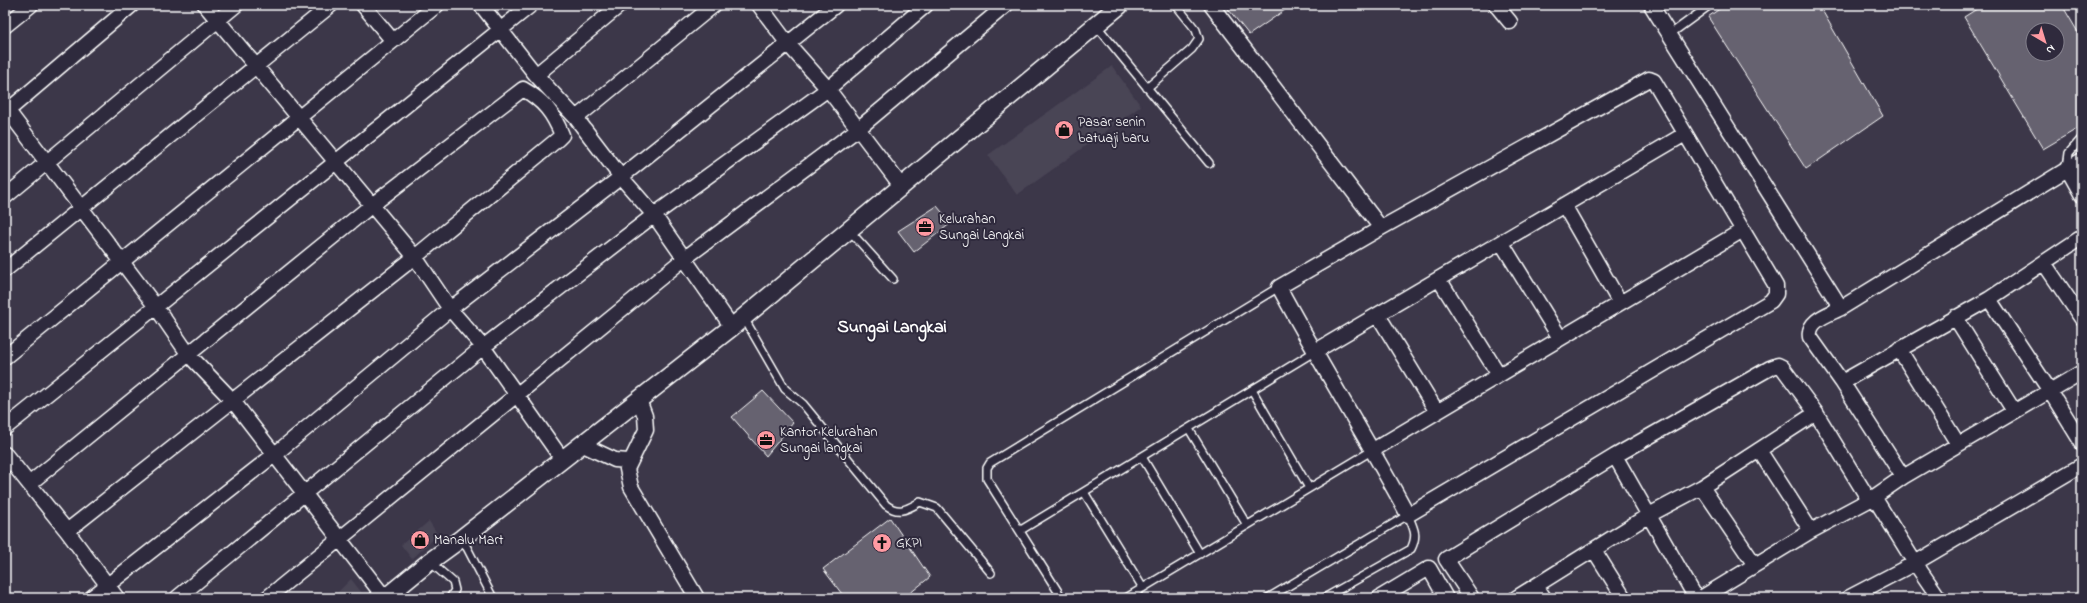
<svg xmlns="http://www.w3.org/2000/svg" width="2087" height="603" font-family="'Indie Flower',sans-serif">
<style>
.built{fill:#494455}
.building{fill:#666270;stroke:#fff;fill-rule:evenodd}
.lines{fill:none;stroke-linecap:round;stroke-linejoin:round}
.service-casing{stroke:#fff;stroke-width:10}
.minor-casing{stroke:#fff;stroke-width:17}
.tertiary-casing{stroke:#fff;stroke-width:20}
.service{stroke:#2f2a3d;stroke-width:7}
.minor{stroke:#2f2a3d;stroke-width:14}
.tertiary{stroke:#2f2a3d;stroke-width:17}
.labels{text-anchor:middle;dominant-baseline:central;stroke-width:4;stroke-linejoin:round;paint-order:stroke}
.poi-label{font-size:14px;fill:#fff;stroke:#2f2a3d;text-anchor:start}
.district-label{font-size:18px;font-weight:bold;fill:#fff;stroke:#2f2a3d}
</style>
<rect width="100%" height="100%" fill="#3c3749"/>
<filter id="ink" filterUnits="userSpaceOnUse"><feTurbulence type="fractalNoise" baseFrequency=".025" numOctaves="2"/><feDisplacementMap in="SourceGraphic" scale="8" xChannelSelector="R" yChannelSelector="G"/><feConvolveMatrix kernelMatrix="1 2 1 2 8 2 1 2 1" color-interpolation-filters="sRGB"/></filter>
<g filter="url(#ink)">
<path class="built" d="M1112 66 1141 106 1017 195 988 155Z
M429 521 438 535 412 559 401 545Z
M351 579 366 598H332Z"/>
<path class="building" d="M1225 5H1292L1249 35Z
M1725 5H1819L1883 116 1806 169 1708 17Z
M1983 5H2062L2082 39V126L2043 149 1964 17ZM2033 30H2057V54H2033Z
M937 206 951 223 914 252 898 231Z
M763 391 793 423 766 456 732 417Z
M890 518 930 577 904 598H845L823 569Z"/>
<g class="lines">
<g class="service-casing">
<path id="service" d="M1096 25 1209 163
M1669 35 1710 5
M1147 88 1192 49 1199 39 1196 30 1176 5
M2067 168 2069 153 2082 138
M849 230 893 279
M744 318 785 389 803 404 886 505C899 515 907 509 920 502L937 508 991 573
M1252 390 1309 488
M1189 429 1247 525
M1142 457 1200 554
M1084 492 1143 588
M1021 530 1314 352
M462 538 493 598
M430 562 453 582 455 590 450 598
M1062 598 987 479V468L990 463 1279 287
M1126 598 1373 450
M1268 598 1408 515C1414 529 1418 535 1411 549L1324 598"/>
</g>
<g class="minor-casing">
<path id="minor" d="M205 5 415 257 450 309 483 347 562 459
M363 5 393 41
M481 5 536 75 576 118 621 177 654 215 732 327
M759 5 788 44 828 89 902 187
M1211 5 1381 228
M1496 5 1510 22
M1651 5 1841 308
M5 26 31 5
M536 75 620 5
M1649 79 1654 81 1776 286V294L1771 301 1408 515C1367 438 1320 364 1279 287L1381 228Z
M5 107 156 307 189 355 233 401 385 598
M5 113 132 5
M576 118 714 5
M2067 168 2082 195
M5 197 236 5
M1564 205 1620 303
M1501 242 1560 338
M2044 263 2082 319
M5 270 331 5
M1439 279 1499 375
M1989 299 2050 391 2082 443
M1378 315 1437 412
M1955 317 2014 411
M1899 349 1958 444
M1314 352 1685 134
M5 357 437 5
M1842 382 1989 299 2082 237
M639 400 645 416 646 430 627 469 631 487 697 598
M5 428 531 5
M581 444 615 460 629 461
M1373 450 1743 230
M1759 450 1811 531
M5 454 67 531 117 598
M1615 456 1696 598
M1903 477 1842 382 1810 337C1807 320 1830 314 1841 308L2082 160
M29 484 372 205 523 89C544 101 553 113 562 135L558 139 415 257 67 531
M1702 487 1755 565
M1594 550 1624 598
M1536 586 1544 598
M91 598 274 455 450 309 621 177 836 5
M177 598 483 347 654 215 828 89 926 5
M267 598 685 258 858 129 1006 5
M1379 598 1429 568 1446 598
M1472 598 1446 559 1615 456 1770 368 1778 365 1782 367 1816 413 1869 500 1811 531 1701 598
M1516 598 1649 515 1702 487 1816 413
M1848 598 1915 563 1874 497 1903 477 2082 372
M1939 598 1915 563 2082 465"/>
</g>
<g class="tertiary-casing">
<path id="tertiary" d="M385 598 429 562 462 538 732 327 1120 5"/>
</g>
<use href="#service" class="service"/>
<use href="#minor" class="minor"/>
<use href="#tertiary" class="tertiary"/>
</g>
</g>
<defs>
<g id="shop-disc" transform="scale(1)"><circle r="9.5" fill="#ff9aa2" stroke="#2f2a3d"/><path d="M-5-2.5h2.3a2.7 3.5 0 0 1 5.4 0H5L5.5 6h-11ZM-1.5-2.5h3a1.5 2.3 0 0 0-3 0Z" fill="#111"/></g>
<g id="office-disc" transform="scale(1)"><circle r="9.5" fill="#ff9aa2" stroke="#2f2a3d"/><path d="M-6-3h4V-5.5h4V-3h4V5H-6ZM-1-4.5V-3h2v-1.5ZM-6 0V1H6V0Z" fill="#111"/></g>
<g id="church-disc" transform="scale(1)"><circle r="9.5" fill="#ff9aa2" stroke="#2f2a3d"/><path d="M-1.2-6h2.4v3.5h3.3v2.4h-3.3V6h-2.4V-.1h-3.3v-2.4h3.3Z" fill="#111"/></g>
</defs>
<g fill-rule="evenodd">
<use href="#shop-disc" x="1064" y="130"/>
<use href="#office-disc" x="925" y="227"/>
<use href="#office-disc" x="766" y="440"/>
<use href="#shop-disc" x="420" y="540"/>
<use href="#church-disc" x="882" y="543"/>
</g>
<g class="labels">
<g class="poi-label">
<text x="1078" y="122">Pasar senin<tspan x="1078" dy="16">batuaji baru</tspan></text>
<text x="939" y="219">Kelurahan<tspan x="939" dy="16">Sungai Langkai</tspan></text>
<text x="780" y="432">Kantor Kelurahan<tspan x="780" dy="16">Sungai langkai</tspan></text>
<text x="434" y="540">Manalu Mart</text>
<text x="896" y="543">GKPI</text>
</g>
<g class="district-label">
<text x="892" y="328">Sungai Langkai</text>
</g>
</g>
<rect width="2087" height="603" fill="none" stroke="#2f2a3d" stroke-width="20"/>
<rect x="10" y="10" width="2067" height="583" fill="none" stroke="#fff" stroke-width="1.5" filter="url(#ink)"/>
<g transform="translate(2045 42) rotate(142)"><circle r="19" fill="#2f2a3d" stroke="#827f8b"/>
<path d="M0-3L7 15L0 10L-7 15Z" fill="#ff9aa2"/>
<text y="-6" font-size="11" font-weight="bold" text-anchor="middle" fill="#ffffff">N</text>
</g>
</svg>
